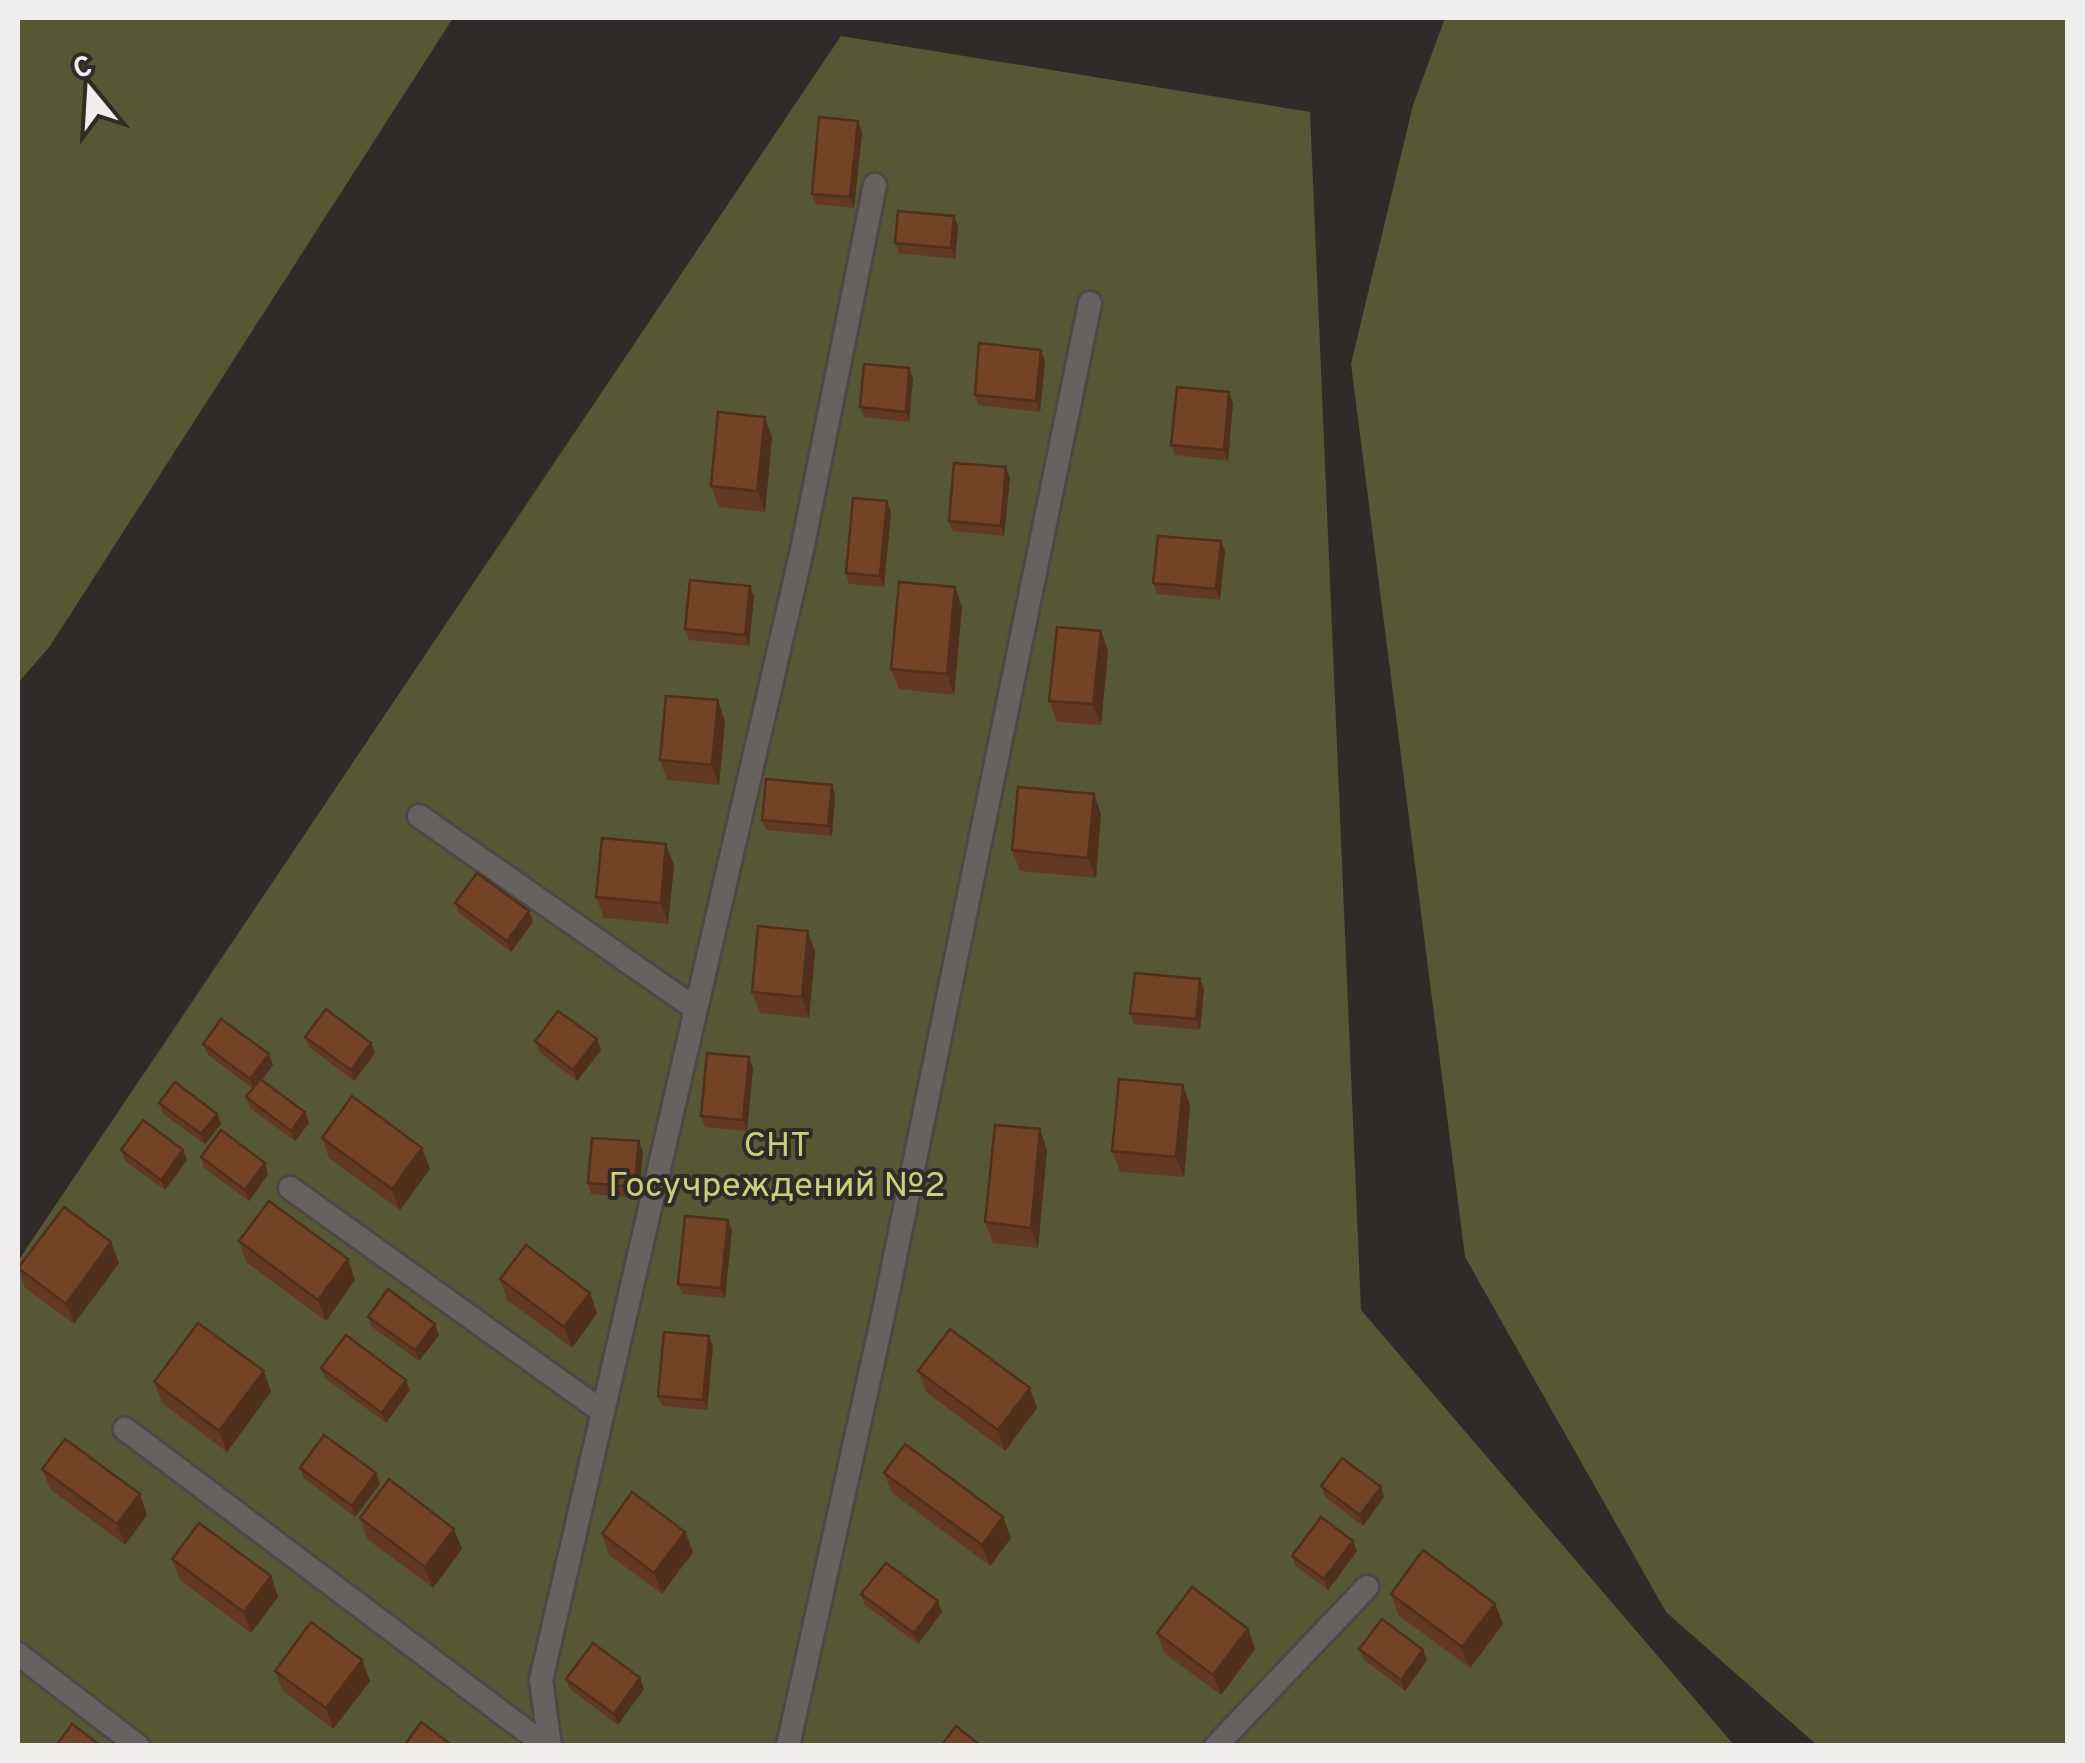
<svg xmlns="http://www.w3.org/2000/svg" width="2085" height="1763" font-family="Overpass,sans-serif">
<style>
.green{fill:#565834}
.lines{fill:none;stroke-linecap:round;stroke-linejoin:round}
.lane-casing{stroke:#4b4846;stroke-width:28}
.lane{stroke:#67625f;stroke-width:22}
.wall{fill:#633a21}
.shaded-wall{fill:#502f1b}
.building{fill:#734326;stroke:#502f1b;stroke-width:2.5}
.labels{text-anchor:middle;dominant-baseline:central;stroke-width:8;stroke-linejoin:round;paint-order:stroke}
.park-label{font-size:35px;fill:#cacf7a;stroke:#2f2b28}
</style>
<rect width="100%" height="100%" fill="#2f2b28"/>
<path class="green" d="M18 18H453L50 646 18 683Z
M1445 18H2067V1745H1817L1666 1612 1465 1257 1351 364 1413 105Z
M841 36 1310 112 1361 1310 1734 1745 18 1746V1261Z"/>
<g class="lines">
<g class="lane-casing">
<path id="lane" d="M419 816 696 1009
M290 1188 603 1412
M125 1429 546 1746
M18 1654 138 1746
M550 1746 541 1680 802 550 875 185
M788 1746 884 1311 1090 303
M1216 1746 1367 1587"/>
</g>
<use href="#lane" class="lane"/>
</g>
<path class="wall" d="M862 132 854 208 815 204 812 194Z
M958 226 955 259 899 253 895 243Z
M1045 360 1040 412 978 405 975 395Z
M909 368 913 379 909 422 864 417 860 407Z
M1233 403 1228 461 1175 455 1171 445Z
M765 417 772 438 765 512 719 507 711 486Z
M1010 478 1004 536 953 531 949 521Z
M891 512 884 587 849 584 846 573Z
M1221 541 1225 551 1220 600 1157 594 1153 583Z
M955 587 962 607 954 695 899 689 891 669Z
M754 596 749 646 689 640 685 629Z
M1101 631 1108 651 1101 725 1057 722 1049 701Z
M718 700 725 721 719 785 667 780 660 760Z
M832 785 835 795 832 836 766 830 762 820Z
M1094 794 1101 814 1096 878 1020 871 1012 850Z
M674 865 668 924 604 918 596 897Z
M455 903 529 911 533 922 511 952 459 913Z
M815 952 809 1018 760 1013 752 992Z
M1200 979 1204 989 1200 1030 1134 1024 1130 1013Z
M305 1037 371 1043 375 1053 354 1081 309 1047Z
M535 1041 601 1050 577 1081 539 1052Z
M203 1044 273 1065 262 1080 309 1123 295 1141 250 1108 246 1097 253 1089 207 1054Z
M749 1057 753 1068 747 1131 705 1127 701 1116Z
M159 1103 217 1114 221 1124 205 1144 163 1114Z
M1190 1105 1184 1177 1120 1172 1112 1151Z
M322 1138 422 1148 430 1169 400 1210 329 1158Z
M121 1150H183L187 1160 165 1190 125 1161Z
M1047 1150 1038 1248 993 1243 985 1222Z
M643 1152 638 1198 591 1194 588 1183Z
M201 1157 265 1163 268 1174 249 1201 204 1168Z
M732 1230 725 1298 682 1294 678 1284Z
M239 1241 355 1280 326 1321 246 1262Z
M119 1263 74 1324 25 1288 18 1268Z
M500 1279 590 1293 597 1313 572 1348 507 1300Z
M368 1317 439 1335 419 1361 372 1327Z
M713 1346 707 1410 662 1406 658 1396Z
M321 1368 410 1390 386 1423 325 1378Z
M264 1371 271 1392 227 1452 162 1403 154 1382Z
M918 1371 1037 1408 1005 1451 926 1392Z
M300 1468 376 1473 380 1484 355 1517 304 1478Z
M42 1469 147 1515 125 1545 50 1489Z
M884 1473 1003 1517 1011 1538 990 1566 892 1493Z
M1321 1486 1381 1487 1384 1497 1363 1526 1325 1497Z
M360 1518 462 1549 433 1588 367 1539Z
M685 1532 693 1552 662 1594 609 1555 602 1534Z
M1357 1551 1328 1590 1296 1566 1292 1556Z
M172 1559 271 1576 278 1597 251 1633 180 1580Z
M861 1594 942 1612 918 1644 865 1605Z
M1391 1594 1495 1604 1503 1624 1470 1668 1398 1615Z
M1248 1629 1255 1649 1221 1695 1165 1654 1157 1633Z
M1359 1649 1427 1660 1405 1691 1363 1659Z
M275 1671 370 1681 333 1729 283 1691Z
M566 1679 644 1689 618 1725 570 1689Z"/>
<path class="shaded-wall" d="M858 121 862 132 854 208 850 197Z
M954 216 958 226 955 259 951 248Z
M1041 350 1045 360 1040 412 1036 401Z
M909 368 913 379 909 422 906 412Z
M1229 392 1233 403 1228 461 1224 450Z
M765 417 772 438 765 512 757 491Z
M1006 467 1010 478 1004 536 1001 526Z
M887 501 891 512 884 587 880 576Z
M1221 541 1225 551 1220 600 1216 589Z
M750 586 754 596 749 646 745 635Z
M955 587 962 607 954 695 947 674Z
M1101 631 1108 651 1101 725 1093 704Z
M718 700 725 721 719 785 712 765Z
M832 785 835 795 832 836 828 826Z
M1094 794 1101 814 1096 878 1088 858Z
M666 844 674 865 668 924 661 903Z
M529 911 533 922 511 952 507 941Z
M808 931 815 952 809 1018 802 997Z
M1200 979 1204 989 1200 1030 1196 1019Z
M597 1039 601 1050 577 1081 573 1070Z
M371 1043 375 1053 354 1081 351 1070Z
M269 1054 273 1065 254 1090 250 1079Z
M749 1057 753 1068 747 1131 743 1120Z
M1183 1085 1190 1105 1184 1177 1176 1157Z
M305 1112 309 1123 295 1141 291 1131Z
M217 1114 221 1124 205 1144 201 1134Z
M1040 1129 1047 1150 1038 1248 1031 1228Z
M639 1141 643 1152 638 1198 634 1187Z
M422 1148 430 1169 400 1210 392 1189Z
M183 1150 187 1160 165 1190 161 1180Z
M265 1163 268 1174 249 1201 245 1190Z
M728 1220 732 1230 725 1298 721 1288Z
M111 1242 119 1263 74 1324 66 1304Z
M348 1259 355 1280 326 1321 318 1300Z
M590 1293 597 1313 572 1348 564 1327Z
M435 1324 439 1335 419 1361 415 1350Z
M709 1336 713 1346 707 1410 703 1400Z
M264 1371 271 1392 227 1452 219 1431Z
M406 1380 410 1390 386 1423 382 1413Z
M1030 1388 1037 1408 1005 1451 998 1430Z
M376 1473 380 1484 355 1517 352 1506Z
M1381 1487 1384 1497 1363 1526 1360 1515Z
M140 1494 147 1515 125 1545 117 1524Z
M1003 1517 1011 1538 990 1566 982 1545Z
M454 1529 462 1549 433 1588 425 1567Z
M685 1532 693 1552 662 1594 654 1573Z
M1353 1541 1357 1551 1328 1590 1324 1579Z
M271 1576 278 1597 251 1633 244 1612Z
M938 1601 942 1612 918 1644 914 1633Z
M1495 1604 1503 1624 1470 1668 1462 1647Z
M1248 1629 1255 1649 1221 1695 1213 1675Z
M1423 1650 1427 1660 1405 1691 1401 1680Z
M362 1660 370 1681 333 1729 326 1708Z
M640 1678 644 1689 618 1725 614 1714Z"/>
<path class="building" d="M819 117 858 121 850 197 812 194Z
M898 211 954 216 951 248 895 243Z
M979 343 1041 350 1036 401 975 395Z
M864 364 909 368 906 412 860 407Z
M1177 387 1229 392 1224 450 1171 445Z
M718 412 765 417 757 491 711 486Z
M954 463 1006 467 1001 526 949 521Z
M853 498 887 501 880 576 846 573Z
M1158 536 1221 541 1216 589 1153 583Z
M690 580 750 586 745 635 685 629Z
M899 582 955 587 947 674 891 669Z
M1057 627 1101 631 1093 704 1049 701Z
M666 696 718 700 712 765 660 760Z
M766 779 832 785 828 826 762 820Z
M1018 787 1094 794 1088 858 1012 850Z
M602 838 666 844 661 903 596 897Z
M477 873 529 911 507 941 455 903Z
M758 926 808 931 802 997 752 992Z
M1135 973 1200 979 1196 1019 1130 1013Z
M326 1009 371 1043 351 1070 305 1037Z
M558 1011 597 1039 573 1070 535 1041Z
M221 1019 269 1054 250 1079 203 1044Z
M707 1053 749 1057 743 1120 701 1116Z
M260 1079 305 1112 291 1131 246 1097Z
M1119 1079 1183 1085 1176 1157 1112 1151Z
M175 1082 217 1114 201 1134 159 1103Z
M352 1096 422 1148 392 1189 322 1138Z
M143 1120 183 1150 161 1180 121 1150Z
M995 1125 1040 1129 1031 1228 985 1222Z
M221 1130 265 1163 245 1190 201 1157Z
M592 1138 639 1141 634 1187 588 1183Z
M269 1201 348 1259 318 1300 239 1241Z
M64 1207 111 1242 66 1304 18 1268Z
M685 1216 728 1220 721 1288 678 1284Z
M526 1245 590 1293 564 1327 500 1279Z
M388 1289 435 1324 415 1350 368 1317Z
M198 1323 264 1371 219 1431 154 1382Z
M950 1329 1030 1388 998 1430 918 1371Z
M664 1332 709 1336 703 1400 658 1396Z
M346 1335 406 1380 382 1413 321 1368Z
M324 1435 376 1473 352 1506 300 1468Z
M65 1439 140 1494 117 1524 42 1469Z
M905 1444 1003 1517 982 1545 884 1473Z
M1342 1458 1381 1487 1360 1515 1321 1486Z
M389 1479 454 1529 425 1567 360 1518Z
M632 1492 685 1532 654 1573 602 1534Z
M1321 1517 1353 1541 1324 1579 1292 1556Z
M199 1523 271 1576 244 1612 172 1559Z
M1423 1550 1495 1604 1462 1647 1391 1594Z
M886 1563 938 1601 914 1633 861 1594Z
M1192 1587 1248 1629 1213 1675 1157 1633Z
M1382 1619 1423 1650 1401 1680 1359 1649Z
M311 1622 362 1660 326 1708 275 1671Z
M593 1643 640 1678 614 1714 566 1679Z
M421 1722 453 1746H404Z
M72 1724 101 1746H56Z
M956 1726 981 1746H941Z"/>
<g class="labels">
<g class="park-label">
<text x="777" y="1147">СНТ<tspan x="777" dy="40">Госучреждений №2</tspan></text>
</g>
</g>
<rect width="2085" height="1763" fill="none" stroke="#f0eeec" stroke-width="40"/>
<g transform="translate(90 90) rotate(342)" stroke="#2f2b28" stroke-width="8" paint-order="stroke">
<path d="M0-8L18 38L0 25L-18 38Z" fill="#f0eeec"/>
<text y="-15" font-size="28" font-weight="bold" text-anchor="middle" fill="#f0eeec">С</text>
</g>
</svg>
